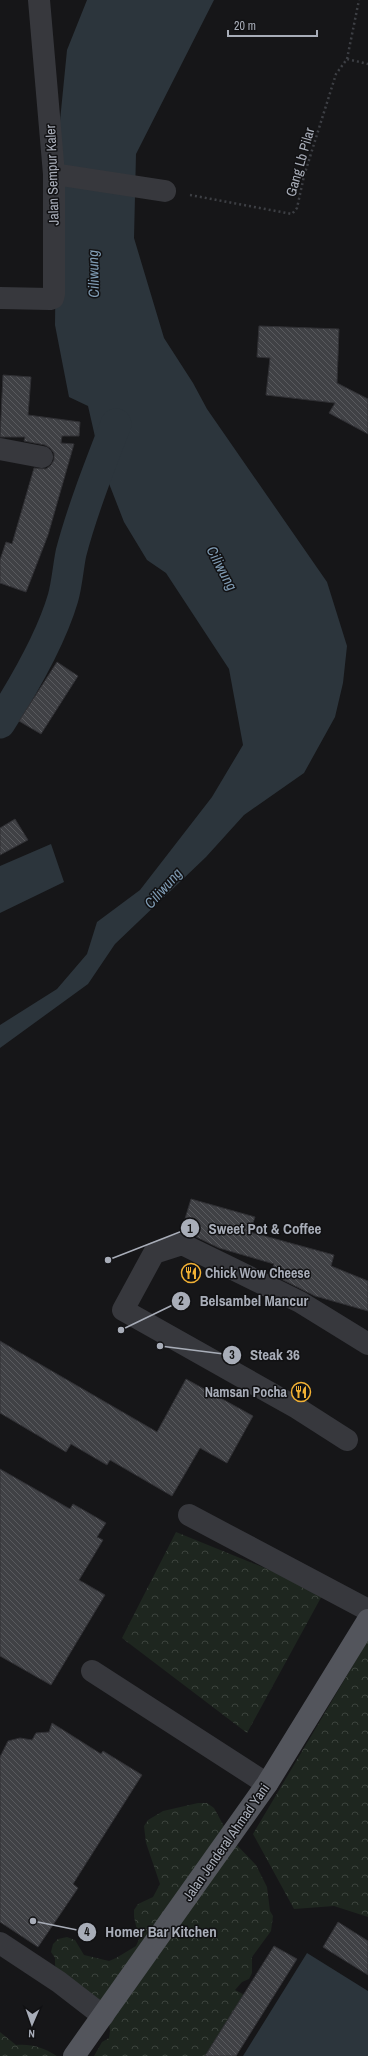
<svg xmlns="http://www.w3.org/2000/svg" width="368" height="2056" font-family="'Archivo Narrow',sans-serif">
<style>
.forest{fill:url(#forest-crowns)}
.water{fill:#2c353c}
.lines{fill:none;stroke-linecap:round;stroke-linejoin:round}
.canal{stroke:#2c353c;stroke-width:31}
.building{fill:url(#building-back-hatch);stroke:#303034}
.path{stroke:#3d3f44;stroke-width:2.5;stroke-dasharray:2 3;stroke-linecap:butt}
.minor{stroke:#37383d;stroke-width:22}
.major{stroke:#53555c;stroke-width:22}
.labels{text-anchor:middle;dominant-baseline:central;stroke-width:3;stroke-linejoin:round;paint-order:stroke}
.street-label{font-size:14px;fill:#a8adb8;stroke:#111113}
.poi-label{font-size:14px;font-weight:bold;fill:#a8adb8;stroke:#111113;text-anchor:start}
.water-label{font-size:15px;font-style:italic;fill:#7f9bb3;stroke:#111113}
.leader{fill:none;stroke:#a8adb8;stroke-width:1.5}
.callout-dot{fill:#a8adb8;stroke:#111113;stroke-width:1.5}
.mark-label{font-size:12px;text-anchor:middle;font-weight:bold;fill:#111}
.callout-label{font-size:15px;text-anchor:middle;font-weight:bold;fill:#a8adb8;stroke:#111113;stroke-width:3;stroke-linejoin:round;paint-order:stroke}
</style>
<defs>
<pattern id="forest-crowns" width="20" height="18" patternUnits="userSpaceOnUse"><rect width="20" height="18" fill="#1e261f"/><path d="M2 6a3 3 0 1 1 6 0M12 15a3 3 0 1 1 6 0" fill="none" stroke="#3c433d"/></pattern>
<pattern id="building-back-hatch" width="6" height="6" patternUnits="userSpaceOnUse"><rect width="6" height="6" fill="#404145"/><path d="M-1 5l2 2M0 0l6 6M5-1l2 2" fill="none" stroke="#595a5e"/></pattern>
</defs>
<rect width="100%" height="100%" fill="#161618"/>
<path class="forest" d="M176 1532 324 1592 247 1733 122 1638Z
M368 1640V1917L334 1906 294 1909 253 1834Z
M198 1803H207L214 1808 231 1839 256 1865 267 1887 270 1911 273 1916 271 1931 252 1957V1973L249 1979 242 1982 235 1990 243 1994 247 2001 235 2056H94L102 2042 109 2038 110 2031 109 2024 61 1980 55 1965V1958L51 1952 53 1944 58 1939 67 1937 75 1940 84 1955 109 1961 116 1958 136 1946 139 1939 134 1917V1910L138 1904 153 1897 160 1884 146 1843 144 1826 148 1820 163 1811Z
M0 2032 16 2045C33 2044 42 2047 57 2056H0Z"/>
<path class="water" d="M87 0H214L136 154 134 238 164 338 193 383 207 409 327 582 347 646 343 683 335 717 304 773 244 815 206 857 115 944 88 984 0 1048V1025L57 989 87 954 97 922 140 890 212 797 243 745 229 669 166 573 147 560 124 522 101 463 88 406 69 397 55 325 57 151 67 50Z
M51 844 64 882 0 913V866Z
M307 1953 368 1991V2056H243Z"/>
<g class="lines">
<path class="canal" d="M0 723C23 687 51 639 63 598 67 584 68 568 71 553 82 511 100 465 116 424"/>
</g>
<path class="building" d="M259 326 339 329 337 383 368 399V434L329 413 335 403 266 395 270 358 257 357Z
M3 375 31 377 28 415 80 422 79 436H62L61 443 74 444 48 535 26 592 0 583V560L6 542 12 544 34 468 46 469 51 465 54 460V453L50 448 45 445 24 441 25 437H0Z
M57 662 78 676 41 734 19 721Z
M15 819 28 840 0 855V828Z
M191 1199 255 1217 250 1232 334 1255 331 1266 368 1281V1311L315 1296 271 1274 274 1264 219 1248 188 1233 181 1232Z
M0 1341 157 1432 186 1379 253 1416 227 1463 200 1448 172 1496 110 1460 107 1465 71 1444 66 1452 0 1413Z
M0 1469 70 1509 73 1504 106 1523 97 1537 103 1540 79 1580 105 1595 51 1685 0 1656Z
M52 1723 101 1754 103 1751 142 1775 73 1884 78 1888 38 1947 0 1922V1757L8 1741 20 1738 32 1740 36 1733 49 1732Z
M338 1922 368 1941V1975L323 1947Z
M274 1946 297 1959 236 2056H205Z"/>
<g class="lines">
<path class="path" d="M347 59 359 0
M190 195 292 214 297 208 304 176 336 74 347 59 368 64"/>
<path class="minor" d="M54 174 165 191
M0 298 50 299 53 298 54 294V174L39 0
M0 449 42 457
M347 1440 297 1408 123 1310 154 1253 182 1244 300 1302 368 1344
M189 1515 368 1610
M92 1671 267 1784
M0 1943 59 1982 103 2016"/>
<path class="major" d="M74 2056 267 1784 368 1620"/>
</g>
<defs>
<g id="restaurant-ring" transform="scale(1)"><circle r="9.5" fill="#111113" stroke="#f2b134" stroke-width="1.5"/><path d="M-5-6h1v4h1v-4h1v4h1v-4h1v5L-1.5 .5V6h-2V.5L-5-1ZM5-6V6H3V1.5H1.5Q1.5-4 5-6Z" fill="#f2b134"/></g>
</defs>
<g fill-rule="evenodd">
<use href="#restaurant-ring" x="191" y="1273"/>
<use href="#restaurant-ring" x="301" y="1392"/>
</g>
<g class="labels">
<g class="street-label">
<text transform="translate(300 162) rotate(-74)">Gang Lb Pilar</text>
<text transform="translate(52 175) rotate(-92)">Jalan Sempur Kaler</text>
<text transform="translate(226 1842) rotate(-55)">Jalan Jenderal Ahmad Yani</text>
</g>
<g class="poi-label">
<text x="205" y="1273">Chick Wow Cheese</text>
<text x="287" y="1392" text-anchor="end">Namsan Pocha</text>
</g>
<g class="water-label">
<text transform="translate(93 274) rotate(-91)">Ciliwung</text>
<text transform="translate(222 568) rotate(62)">Ciliwung</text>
<text transform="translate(163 888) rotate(-48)">Ciliwung</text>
</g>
</g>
<path class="leader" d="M108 1260L190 1228M121 1330L181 1301M160 1346L232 1355M33 1921L87 1932"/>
<g class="callout-dot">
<circle cx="108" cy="1260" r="4"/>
<circle cx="121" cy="1330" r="4"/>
<circle cx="160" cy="1346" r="4"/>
<circle cx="33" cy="1921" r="4"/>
<circle cx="190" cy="1228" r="10"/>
<circle cx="181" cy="1301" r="10"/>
<circle cx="232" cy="1355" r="10"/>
<circle cx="87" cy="1932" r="10"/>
</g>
<g class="mark-label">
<text x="190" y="1233">1</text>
<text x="181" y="1305">2</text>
<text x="232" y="1359">3</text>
<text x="87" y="1936">4</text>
</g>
<g class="callout-label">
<text x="265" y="1234">Sweet Pot &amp; Coffee</text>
<text x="254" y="1306">Belsambel Mancur</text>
<text x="275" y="1360">Steak 36</text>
<text x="161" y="1937">Homer Bar Kitchen</text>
</g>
<g transform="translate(32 2024) rotate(182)" stroke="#111113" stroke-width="3" paint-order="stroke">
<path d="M0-3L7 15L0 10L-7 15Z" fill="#a8adb8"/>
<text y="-6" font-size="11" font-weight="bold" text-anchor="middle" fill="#a8adb8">N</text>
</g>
<path d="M228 30v6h89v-6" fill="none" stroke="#a8adb8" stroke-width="2"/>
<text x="234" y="30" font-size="12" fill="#a8adb8" stroke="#111113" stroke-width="3" paint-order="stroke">20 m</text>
</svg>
